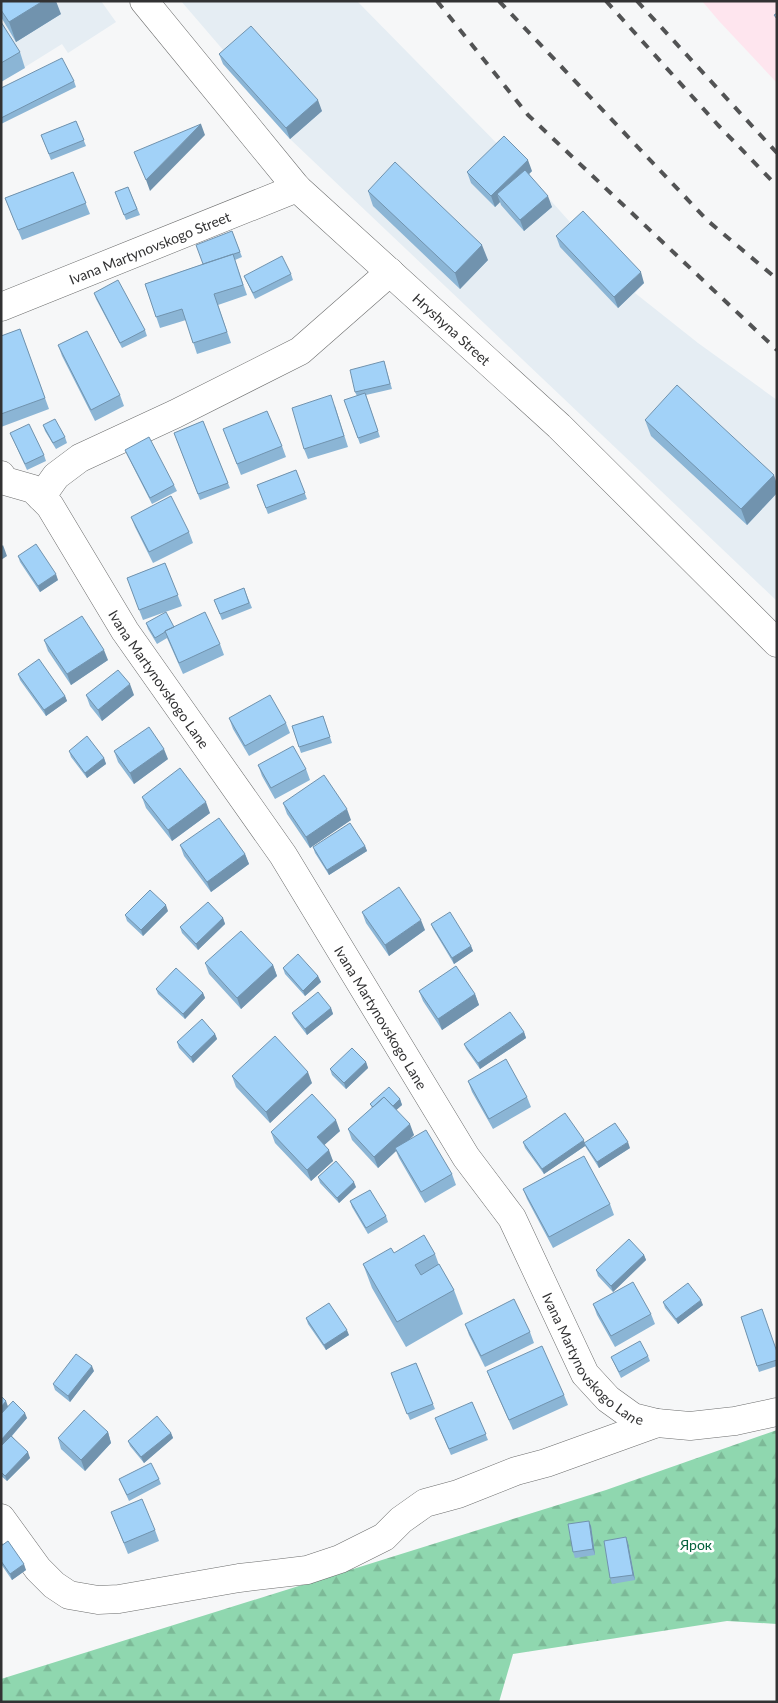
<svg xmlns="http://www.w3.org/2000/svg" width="778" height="1703" font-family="Lato,sans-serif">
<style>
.built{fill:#e5edf3}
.education{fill:#fee5ee}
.forest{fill:url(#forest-firs)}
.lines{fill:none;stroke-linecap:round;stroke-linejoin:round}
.minor-casing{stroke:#6c6d6d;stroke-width:29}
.minor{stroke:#fff;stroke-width:28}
.rail{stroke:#525354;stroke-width:4;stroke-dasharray:9 9;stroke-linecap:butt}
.wall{fill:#8bb5d5}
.shaded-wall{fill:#7193ae}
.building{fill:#a2d2f8;stroke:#7193ae}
.labels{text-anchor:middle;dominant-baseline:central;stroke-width:5;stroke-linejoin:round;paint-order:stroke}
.street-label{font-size:14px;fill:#323233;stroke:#fff}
.park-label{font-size:14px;fill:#05613d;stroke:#fff}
</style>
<defs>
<pattern id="forest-firs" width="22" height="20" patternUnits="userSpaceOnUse" patternTransform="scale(1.25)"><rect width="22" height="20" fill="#8fd7af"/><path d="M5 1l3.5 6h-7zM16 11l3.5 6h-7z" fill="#7cb997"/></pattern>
</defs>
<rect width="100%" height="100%" fill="#f6f7f8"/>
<path class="built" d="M1 1H101L116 22 68 53 62 44 1 82Z
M181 1H357L528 175 577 230 644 283 635 293 698 343 777 400V601L290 139 223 64 230 58Z"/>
<path class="education" d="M702 1H777V83L719 21Z"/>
<path class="forest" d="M777 1430V1624L727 1621 513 1654 499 1702H1V1679L606 1490Z"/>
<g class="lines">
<g class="minor-casing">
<g id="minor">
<path id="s1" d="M144 1 297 188 559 426 777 643"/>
<path id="s2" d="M1 307 297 188"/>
<path id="s3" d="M1 475 5 481 33 489 50 506 125 631 283 855 466 1157 512 1218 585 1374 608 1399 633 1417 657 1423 690 1426 735 1421 777 1412"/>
<path d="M41 497 56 476 80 458 175 414 300 351 390 272"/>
<path d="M1 1518 38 1569 54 1585 69 1595 98 1600 119 1599 239 1578 307 1570 340 1559 384 1537 401 1520 425 1503 458 1494 516 1471 546 1463 657 1423"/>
</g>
</g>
<use href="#minor" class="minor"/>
<path class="rail" d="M437 1 528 115 777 350
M499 1 708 221 777 279
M606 1 718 125 777 186
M637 1 777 153"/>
</g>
<path class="wall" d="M1 1 61 14 16 42 1 17Z
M1 22 20 52 25 68 1 82Z
M219 54 322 111 290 139 223 64Z
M74 81 76 87 1 124V88Z
M76 121 86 146 51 160 41 135Z
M532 171 529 174 552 207 524 231 501 205 500 202 495 207 471 183 467 172Z
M73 172 90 214 22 240 5 198Z
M128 187 140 215 126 220 115 192Z
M368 191 488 260 460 289 373 206Z
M232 231 242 257 235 260 247 295 218 305 231 343 197 354 186 320 160 328 145 284 203 264Z
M556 236 644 283 618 308 560 247Z
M291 274 293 280 255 299 244 276Z
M94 293 145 330 147 336 122 348 96 299Z
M20 329 49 409 1 427V336Z
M58 345 120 395 124 406 95 421 62 356Z
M384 361 392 389 366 395 380 437 360 444 344 400 357 396 355 392Z
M335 406 348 447 308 459 304 449Z
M645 420 777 484V493L747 525 651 436Z
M203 421 230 488 200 500 174 433Z
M43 425 65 437 67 443 56 449 45 431Z
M223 429 282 446 286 457 241 475Z
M10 433 44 455 46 461 27 470Z
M125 450 174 485 177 491 152 504 127 455Z
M296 470 307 499 268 514 257 485Z
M131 517 189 532 193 543 153 563 135 527Z
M18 556 58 580 40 592 20 562Z
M165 563 182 606 143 620 127 578Z
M244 588 252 608 222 620 214 600Z
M146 623 220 644 224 655 183 674 167 638 157 644 148 629Z
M44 640 108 660 71 685 48 651Z
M18 674 65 696 67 701 46 716 20 680Z
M86 695H134L102 721 90 706Z
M323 716 332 743 301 753 292 726Z
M229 718 286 723 290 733 249 756 233 729Z
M69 751 104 758 106 764 87 778 71 757Z
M114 751 168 759 134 784 118 762Z
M258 765 306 769 310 780 275 799 262 776Z
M142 797 210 813 172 841 146 808Z
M283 803 351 820 310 848 287 814Z
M180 845 245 854 249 864 211 892 184 856Z
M365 846 367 851 329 875 315 853 313 847Z
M168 911 143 936 127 921 125 915Z
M362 912 425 930 389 956 366 923Z
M223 918 225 924 198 950 182 933 180 927Z
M431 924 471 946 473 951 454 964 433 929Z
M205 963 273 965 277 976 241 1009 209 974Z
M283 968 318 976 321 982 305 996 285 974Z
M156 989 203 993 205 998 185 1019 158 994Z
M419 991 475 994 479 1005 442 1030 423 1001Z
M331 1008 333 1014 307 1035 294 1018 292 1013Z
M524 1032 526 1038 480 1069 466 1049 464 1044Z
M215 1034 217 1039 193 1063 179 1048 177 1042Z
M366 1062 368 1068 346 1089 332 1075 330 1069Z
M232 1076 312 1083 270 1123 236 1087Z
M468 1081 527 1097 531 1107 493 1129 472 1092Z
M400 1099 402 1105 396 1110 414 1135 410 1139 452 1174 456 1185 425 1203 399 1158 396 1151 378 1168 352 1140 348 1129 372 1108 370 1104Z
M340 1131 324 1145 333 1161 311 1181 275 1143 271 1132Z
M523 1142 585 1143 630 1148 599 1168 585 1146 544 1174 525 1148Z
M318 1177 356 1187 339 1203 320 1183Z
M523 1189 610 1204 614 1215 553 1248 527 1199Z
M350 1201 386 1216 388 1222 368 1234 352 1207Z
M394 1253 435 1254 439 1265 454 1290 463 1314 406 1347 372 1288 363 1264Z
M644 1255 646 1260 613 1292 598 1276 596 1270Z
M663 1302 703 1305 678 1324 665 1308Z
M593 1304 651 1314 655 1324 615 1347 597 1315Z
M741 1317 777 1352V1366L759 1372Z
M306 1318 349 1335 326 1350 308 1324Z
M465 1324 530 1332 534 1343 485 1367 469 1335Z
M648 1356 650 1361 621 1378 611 1357Z
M416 1363 435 1409 410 1420 391 1373Z
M94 1371 70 1402 55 1390 53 1384Z
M487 1371 564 1395 568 1405 513 1430 491 1381Z
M1 1396 8 1407 27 1418 12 1436 30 1458 7 1481 1 1476Z
M472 1402 488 1440 451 1455 437 1423Z
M108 1432 111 1443 85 1471 61 1449 58 1438Z
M171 1433 173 1438 144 1463 130 1446 128 1441Z
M119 1479H159L161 1484 129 1501Z
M111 1512 155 1530 159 1541 128 1554Z
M591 1526 595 1555 575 1558 573 1552Z
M626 1537 628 1543 635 1580 612 1584 610 1578Z
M1 1546 26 1570 12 1580 1 1564Z"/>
<path class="shaded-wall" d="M43 1H56L61 14 16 42 9 22Z
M318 100 322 111 290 139 286 128Z
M201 124 205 135 150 191 146 180Z
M528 160 532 171 503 200 497 194 500 202 495 207 491 196Z
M548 196 552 207 524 231 520 220Z
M482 245 488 260 460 289 455 273Z
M641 272 644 283 618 308 614 297Z
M774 475 777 484V493L747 525 741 509Z
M3 545 7 556 1 560V547Z
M56 574 58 580 40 592 38 586Z
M104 650 108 660 71 685 67 674Z
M130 684 134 695 102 721 98 710Z
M65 696 67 701 46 716 44 710Z
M164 749 168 759 134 784 130 773Z
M104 758 106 764 87 778 85 773Z
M206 802 210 813 172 841 168 830Z
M347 809 351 820 310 848 306 837Z
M365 846 367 851 329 875 327 870Z
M245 854 249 864 211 892 207 882Z
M166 905 168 911 143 936 141 930Z
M223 918 225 924 198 950 196 944Z
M421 920 425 930 389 956 385 945Z
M471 946 473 951 454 964 452 958Z
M273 965 277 976 241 1009 237 998Z
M318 976 321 982 305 996 303 991Z
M203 993 205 998 185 1019 183 1014Z
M475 994 479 1005 442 1030 438 1019Z
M331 1008 333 1014 307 1035 305 1029Z
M524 1032 526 1038 480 1069 478 1063Z
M215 1034 217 1039 193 1063 191 1057Z
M366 1062 368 1068 346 1089 344 1083Z
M308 1072 312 1083 270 1123 266 1112Z
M400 1099 402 1105 393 1113 391 1107Z
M336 1120 340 1131 321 1148 317 1137Z
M410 1124 414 1135 397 1151 395 1148 396 1151 378 1168 374 1157Z
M584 1140 585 1146 544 1174 542 1169Z
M628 1142 630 1148 599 1168 597 1162Z
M329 1150 333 1161 311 1181 307 1170Z
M354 1182 356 1187 339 1203 337 1198Z
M644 1255 646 1260 613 1292 611 1286Z
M701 1300 703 1305 678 1324 676 1319Z
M347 1330 349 1335 326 1350 324 1345Z
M92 1366 94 1371 70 1402 68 1396Z
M6 1401 10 1412 1 1422V1407Z
M25 1413 27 1418 1 1448V1440Z
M108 1432 111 1443 85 1471 81 1460Z
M171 1433 173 1438 144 1463 141 1457Z
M28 1452 30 1458 7 1481 5 1476Z
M589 1521 591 1526 595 1555 593 1549Z
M626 1537 628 1543 635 1580 633 1575Z
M24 1564 26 1570 12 1580 10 1574Z"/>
<path class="building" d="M1 1H43L9 22 1 10Z
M777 13V19L774 15Z
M1 22 20 52 1 63Z
M251 26 318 100 286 128 219 54Z
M62 58 74 81 1 118V88Z
M76 121 84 140 49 154 41 135Z
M201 124 146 180 134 152Z
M504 136 528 160 491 196 467 172Z
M395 162 482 245 455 273 368 191Z
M525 170 548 196 520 220 497 194Z
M73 172 86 203 18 230 5 198Z
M128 187 137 209 124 215 115 192Z
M583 211 641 272 614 297 556 236Z
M232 231 240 252 203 264 196 245Z
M233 254 243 285 214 294 227 332 193 343 182 309 156 317 145 284Z
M282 256 291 274 253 293 244 276Z
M118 280 145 330 120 343 94 293Z
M20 329 45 398 1 414V336Z
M87 331 120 395 91 410 58 345Z
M384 361 390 384 355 392 350 370Z
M677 385 774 475 741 509 645 420Z
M365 393 378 431 358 438 344 400Z
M331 395 344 436 304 449 292 408Z
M267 411 282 446 237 464 223 429Z
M55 419 65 437 53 443 43 425Z
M203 421 228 483 198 494 174 433Z
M29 424 44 455 25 464 10 433Z
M149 437 174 485 150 498 125 450Z
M296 470 305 493 266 508 257 485Z
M171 496 189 532 149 552 131 517Z
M36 544 56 574 38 586 18 556Z
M165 563 178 595 139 610 127 578Z
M244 588 249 603 220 614 214 600Z
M166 612 174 627 165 631V632L155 638 146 623Z
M205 612 220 644 179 663 165 631Z
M82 616 104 650 67 674 44 640Z
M39 659 65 696 44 710 18 674Z
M118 670 130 684 98 710 86 695Z
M270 695 286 723 245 746 229 718Z
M323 716 330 737 299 747 292 726Z
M149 727 164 749 130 773 114 751Z
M87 736 104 758 85 773 69 751Z
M293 746 306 769 271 788 258 765Z
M180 768 206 802 168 830 142 797Z
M324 775 347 809 306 837 283 803Z
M219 818 245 854 207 882 180 845Z
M350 823 365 846 327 870 313 847Z
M399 887 421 920 385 945 362 912Z
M150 890 166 905 141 930 125 915Z
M208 902 223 918 196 944 180 927Z
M450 912 471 946 452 958 431 924Z
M241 931 273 965 237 998 205 963Z
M298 954 318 976 303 991 283 968Z
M456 966 475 994 438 1019 419 991Z
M176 968 203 993 183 1014 156 989Z
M318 992 331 1008 305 1029 292 1013Z
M510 1012 524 1032 478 1063 464 1044Z
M202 1019 215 1034 191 1057 177 1042Z
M275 1036 308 1072 266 1112 232 1076Z
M352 1048 366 1062 344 1083 330 1069Z
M506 1059 527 1097 489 1119 468 1081Z
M389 1087 400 1099 393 1106 384 1097 373 1107 370 1104Z
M312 1094 336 1120 317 1137 329 1150 307 1170 271 1132Z
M384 1097 410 1124 374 1157 348 1129Z
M565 1113 584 1140 542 1169 523 1142Z
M615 1123 628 1142 597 1162 584 1143Z
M426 1130 452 1174 421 1192 395 1148Z
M584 1156 610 1204 549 1237 523 1189Z
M336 1161 354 1182 337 1198 318 1177Z
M370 1190 386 1216 366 1228 350 1201Z
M424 1235 435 1254 415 1265 421 1275 439 1264 454 1290 397 1322 363 1264 391 1248 394 1253Z
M629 1239 644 1255 611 1286 596 1270Z
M633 1282 651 1314 611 1336 593 1304Z
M688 1283 701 1300 676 1319 663 1302Z
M514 1299 530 1332 481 1356 465 1324Z
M329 1303 347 1330 324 1345 306 1318Z
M762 1309 777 1352V1360L757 1366 741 1317Z
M640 1341 648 1356 619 1372 611 1357Z
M542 1346 564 1395 509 1420 487 1371Z
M76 1354 92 1366 68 1396 53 1384Z
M416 1363 433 1404 407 1414 391 1373Z
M1 1396 6 1401 1 1407Z
M13 1401 25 1413 1 1440V1414Z
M472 1402 486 1434 449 1449 435 1418Z
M84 1410 108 1432 81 1460 58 1438Z
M157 1416 171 1433 141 1457 128 1441Z
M11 1436 28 1452 5 1476 1 1472V1446Z
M151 1463 159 1479 127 1495 119 1479Z
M142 1499 155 1530 124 1543 111 1512Z
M589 1521 593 1549 573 1552 568 1524Z
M626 1537 633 1575 610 1578 604 1541Z
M8 1541 24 1564 10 1574 1 1561V1546Z"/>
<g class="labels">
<g class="street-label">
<text stroke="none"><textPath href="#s2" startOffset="160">Ivana Martynovskogo Street</textPath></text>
<text stroke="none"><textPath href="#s1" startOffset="451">Hryshyna Street</textPath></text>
<text stroke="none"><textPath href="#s3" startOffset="265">Ivana Martynovskogo Lane</textPath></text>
<text stroke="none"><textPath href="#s3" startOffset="670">Ivana Martynovskogo Lane</textPath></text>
<text stroke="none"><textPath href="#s3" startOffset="1075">Ivana Martynovskogo Lane</textPath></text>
</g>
<g class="park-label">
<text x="696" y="1544">Ярок</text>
</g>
</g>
<rect width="778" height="1703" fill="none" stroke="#323233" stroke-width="5"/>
</svg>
